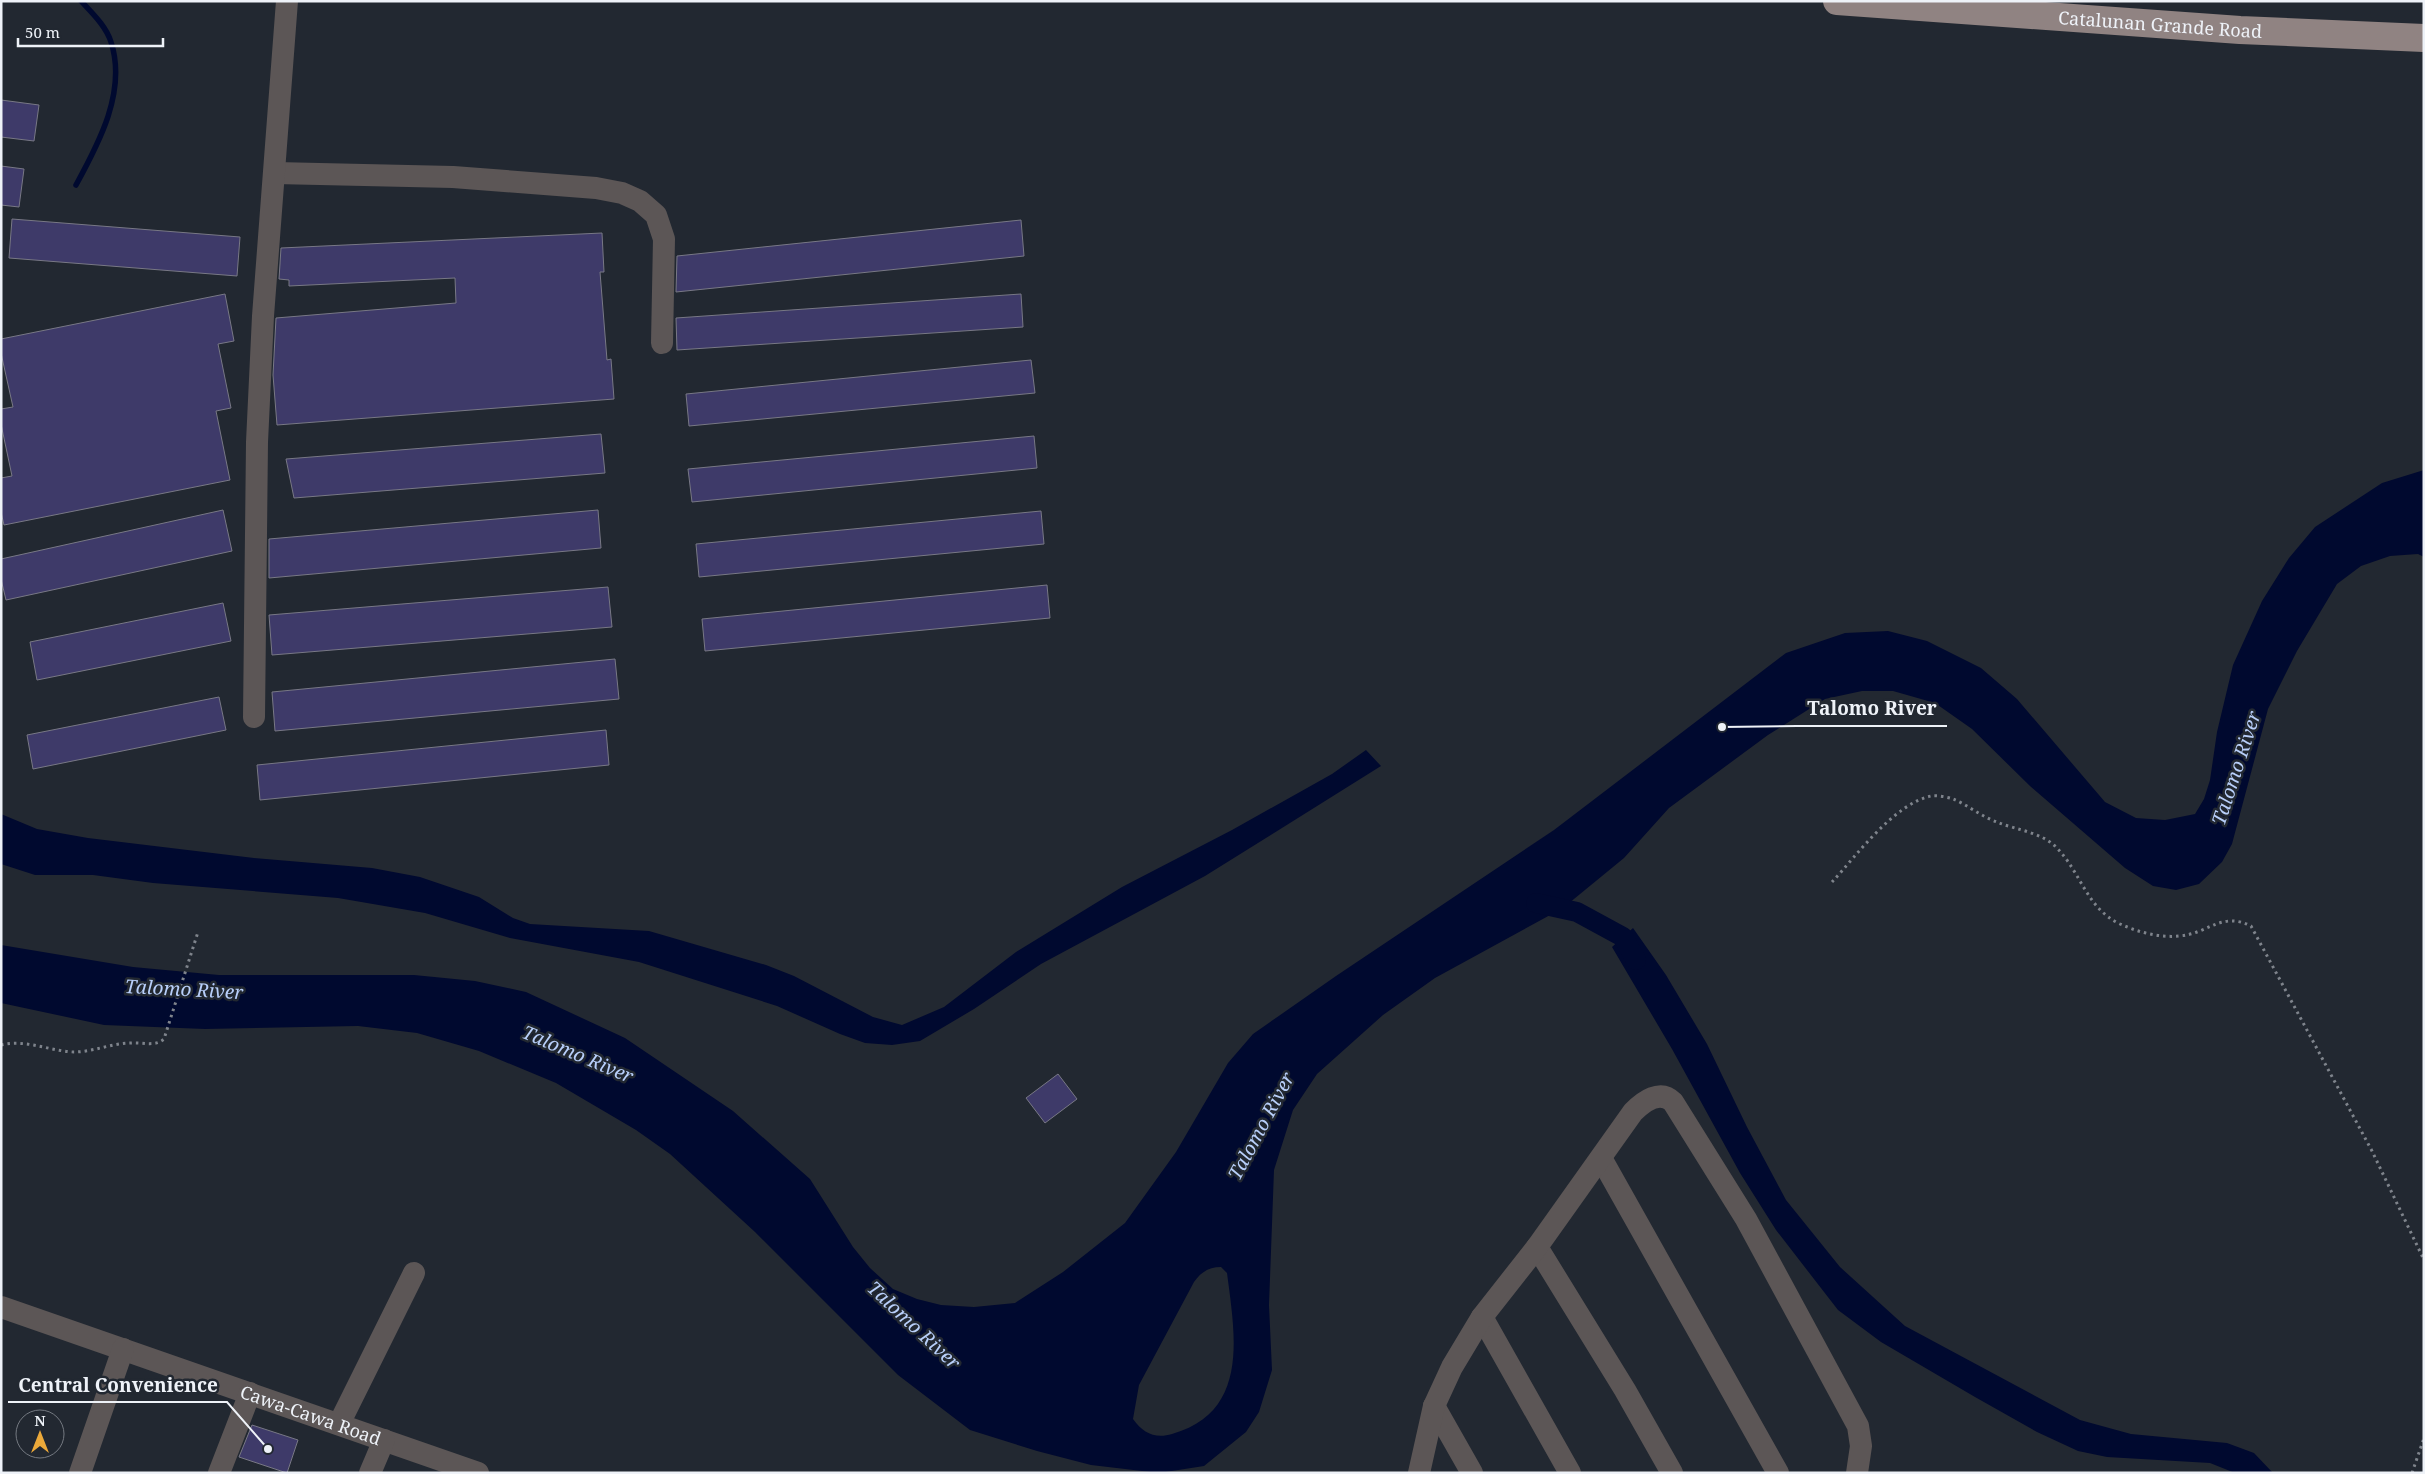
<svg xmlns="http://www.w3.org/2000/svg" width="2425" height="1474" font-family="'Noto Serif',serif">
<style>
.water{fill:#00092f;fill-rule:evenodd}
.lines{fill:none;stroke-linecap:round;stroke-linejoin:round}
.stream{stroke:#00092f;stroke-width:5.5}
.canal{stroke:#00092f;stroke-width:20}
.building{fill:#3e3a69;stroke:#787885}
.path{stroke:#7f848c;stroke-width:3;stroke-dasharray:2.5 4;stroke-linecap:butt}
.minor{stroke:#5c5656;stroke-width:22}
.major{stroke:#908382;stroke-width:28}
.labels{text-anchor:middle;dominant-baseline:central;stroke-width:5;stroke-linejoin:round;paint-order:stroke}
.street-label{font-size:18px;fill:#eef2f8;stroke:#222831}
.water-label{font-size:19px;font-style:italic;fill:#b8cffa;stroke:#222831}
.leader{fill:none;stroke:#eef2f8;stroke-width:2}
.callout-dot{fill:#eef2f8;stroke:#222831;stroke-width:2}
.callout-label{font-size:19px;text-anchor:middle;font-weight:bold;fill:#eef2f8;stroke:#222831;stroke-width:5;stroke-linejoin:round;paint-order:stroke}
</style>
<rect width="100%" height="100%" fill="#222831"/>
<path class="water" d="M2424 470V557L2418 554 2390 556 2361 566 2337 584 2297 651 2268 709 2232 844 2222 862 2199 884 2176 890 2153 886 2125 868 2030 786 1972 729 1935 703 1893 691H1862L1825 699 1768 735 1669 808 1624 858 1563 908 1435 978 1383 1015 1317 1074 1293 1110 1274 1170 1269 1305 1272 1370 1259 1412 1246 1432 1204 1466 1159 1473 1091 1465 1037 1451 970 1430 898 1375 755 1232 670 1154 636 1130 556 1083 479 1051 417 1033 358 1026 205 1029 104 1025 1 1003V945L133 967 219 975H414L475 981 526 992 625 1038 733 1111 810 1179 853 1247 870 1268 893 1289 917 1299 941 1305 974 1307 1015 1303 1063 1272 1125 1223 1176 1152 1228 1063 1253 1034 1336 976 1554 830 1786 653 1845 633 1888 631 1927 641 1981 668 2017 699 2105 802 2136 818 2165 820 2195 814 2204 799 2210 780 2217 732 2233 665 2262 601 2289 558 2315 527 2382 483ZM1221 1267 1227 1273C1235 1335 1250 1412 1172 1434 1155 1439 1143 1433 1133 1419L1139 1385 1194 1282C1201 1272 1209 1267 1221 1267Z
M1366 750 1381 766 1205 876 1041 964 974 1009 920 1041 892 1045 865 1043 840 1034 777 1006 639 962 510 938 425 913 338 898 153 883 93 875H35L1 864V814L37 829 88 838 254 858 372 868 420 877 479 897 513 918 530 924 649 931 766 965 794 976 873 1017 902 1025 944 1007 1016 952 1122 887 1232 830 1332 774Z
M1633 928 1666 975 1707 1044 1747 1127 1786 1200 1840 1267 1905 1326 2080 1420 2131 1434 2227 1443 2254 1453 2273 1473H2235L2210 1463 2107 1457 2078 1451 2037 1432 1975 1397 1881 1342 1838 1310 1776 1230 1740 1173 1672 1049 1612 947Z"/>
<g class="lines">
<path class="stream" d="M76 185C99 143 127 91 111 42 106 26 92 13 81 1"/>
<path class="canal" d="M1536 903 1577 912 1623 937 1636 960"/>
</g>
<path class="building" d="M1 100 39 105 34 141 1 137Z
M1 166 24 169 19 207 1 205Z
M12 219 240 237 237 276 9 258Z
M1021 220 1024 256 676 292 677 256Z
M602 233 604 272H600L607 360 611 359 614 399 277 425 273 375 276 318 456 303 455 278 289 286V280L279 279 281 248Z
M225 294 234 341 218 344 231 408 216 411 230 480 4 525 1 512V478L12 476 1 424V409L13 407 1 353V339Z
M1021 294 1023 327 677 350 676 318Z
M1031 360 1035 393 689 426 686 394Z
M601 434 605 473 294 498 286 459Z
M1034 436 1037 468 692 502 688 469Z
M223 510 232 551 6 600 1 579V559Z
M598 510 601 548 269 578V539Z
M1041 511 1044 544 699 577 696 544Z
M1047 585 1050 618 705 651 702 619Z
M608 587 612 627 272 655 269 615Z
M223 603 231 641 37 680 30 642Z
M615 659 619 699 275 731 272 692Z
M219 697 226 730 33 769 27 735Z
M606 730 609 765 260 800 257 765Z
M1058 1074 1077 1099 1045 1123 1026 1098Z
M252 1425 298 1440 287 1473 239 1457Z"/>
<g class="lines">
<path class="path" d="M1832 882C1857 855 1894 804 1931 796 1937 795 1947 797 1953 799 1966 804 1982 817 1997 822 2016 830 2041 832 2056 847 2081 872 2086 908 2120 924 2138 932 2159 938 2179 936 2208 934 2221 911 2251 926L2372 1151 2424 1260
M1 1045C27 1039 49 1051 74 1052 93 1052 112 1043 131 1043 143 1042 155 1047 164 1039L198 932
M2412 1473 2424 1438"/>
<g class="minor">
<path d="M275 173 453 177 596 188 622 193 640 201 656 215 664 239 662 343"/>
<path d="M254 717 257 442 263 316 287 1"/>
<path d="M1601 1158 1778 1473"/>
<path d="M1537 1247 1625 1390 1672 1473"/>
<path id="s1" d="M1 1307 478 1473"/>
<path d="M1482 1317 1570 1473"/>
<path d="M1434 1406 1472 1473"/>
<path d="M339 1424 414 1273"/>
<path d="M80 1473 123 1349"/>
<path d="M219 1473 250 1393"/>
<path d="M370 1473 384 1440"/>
<path d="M1419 1473 1434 1406 1452 1367 1482 1317 1537 1247 1633 1112C1644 1101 1660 1089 1673 1102L1746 1219 1858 1426 1861 1446 1857 1473"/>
</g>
<path class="major" id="s2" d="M1837 1 2240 30 2424 38"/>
</g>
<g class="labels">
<g class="street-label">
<text stroke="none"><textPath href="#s2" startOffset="324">Catalunan Grande Road</textPath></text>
<text stroke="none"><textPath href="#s1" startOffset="328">Cawa-Cawa Road</textPath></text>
</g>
<g class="water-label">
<text transform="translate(2236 768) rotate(-72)">Talomo River</text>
<text transform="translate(184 989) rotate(3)">Talomo River</text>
<text transform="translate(578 1054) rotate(23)">Talomo River</text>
<text transform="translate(1261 1126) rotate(-62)">Talomo River</text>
<text transform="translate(914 1325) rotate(43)">Talomo River</text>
</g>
</g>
<path class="leader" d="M1722 727L1797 726H1947M268 1449L227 1402H8"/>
<g class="callout-dot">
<circle cx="1722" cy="727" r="5"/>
<circle cx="268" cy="1449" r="5"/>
</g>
<g class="callout-label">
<text x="1872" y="715">Talomo River</text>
<text x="118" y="1392">Central Convenience</text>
</g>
<rect width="2425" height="1474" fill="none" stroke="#eef2f8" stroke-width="5"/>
<g transform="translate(40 1434)"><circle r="24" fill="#222831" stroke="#747981"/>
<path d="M0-4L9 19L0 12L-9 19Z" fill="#eca93a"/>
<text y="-8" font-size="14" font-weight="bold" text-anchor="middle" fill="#eef2f8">N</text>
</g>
<path d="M18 38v8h145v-8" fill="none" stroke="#eef2f8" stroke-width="2.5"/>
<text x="25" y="38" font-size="15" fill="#eef2f8" stroke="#222831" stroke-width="4" paint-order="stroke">50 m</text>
</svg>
